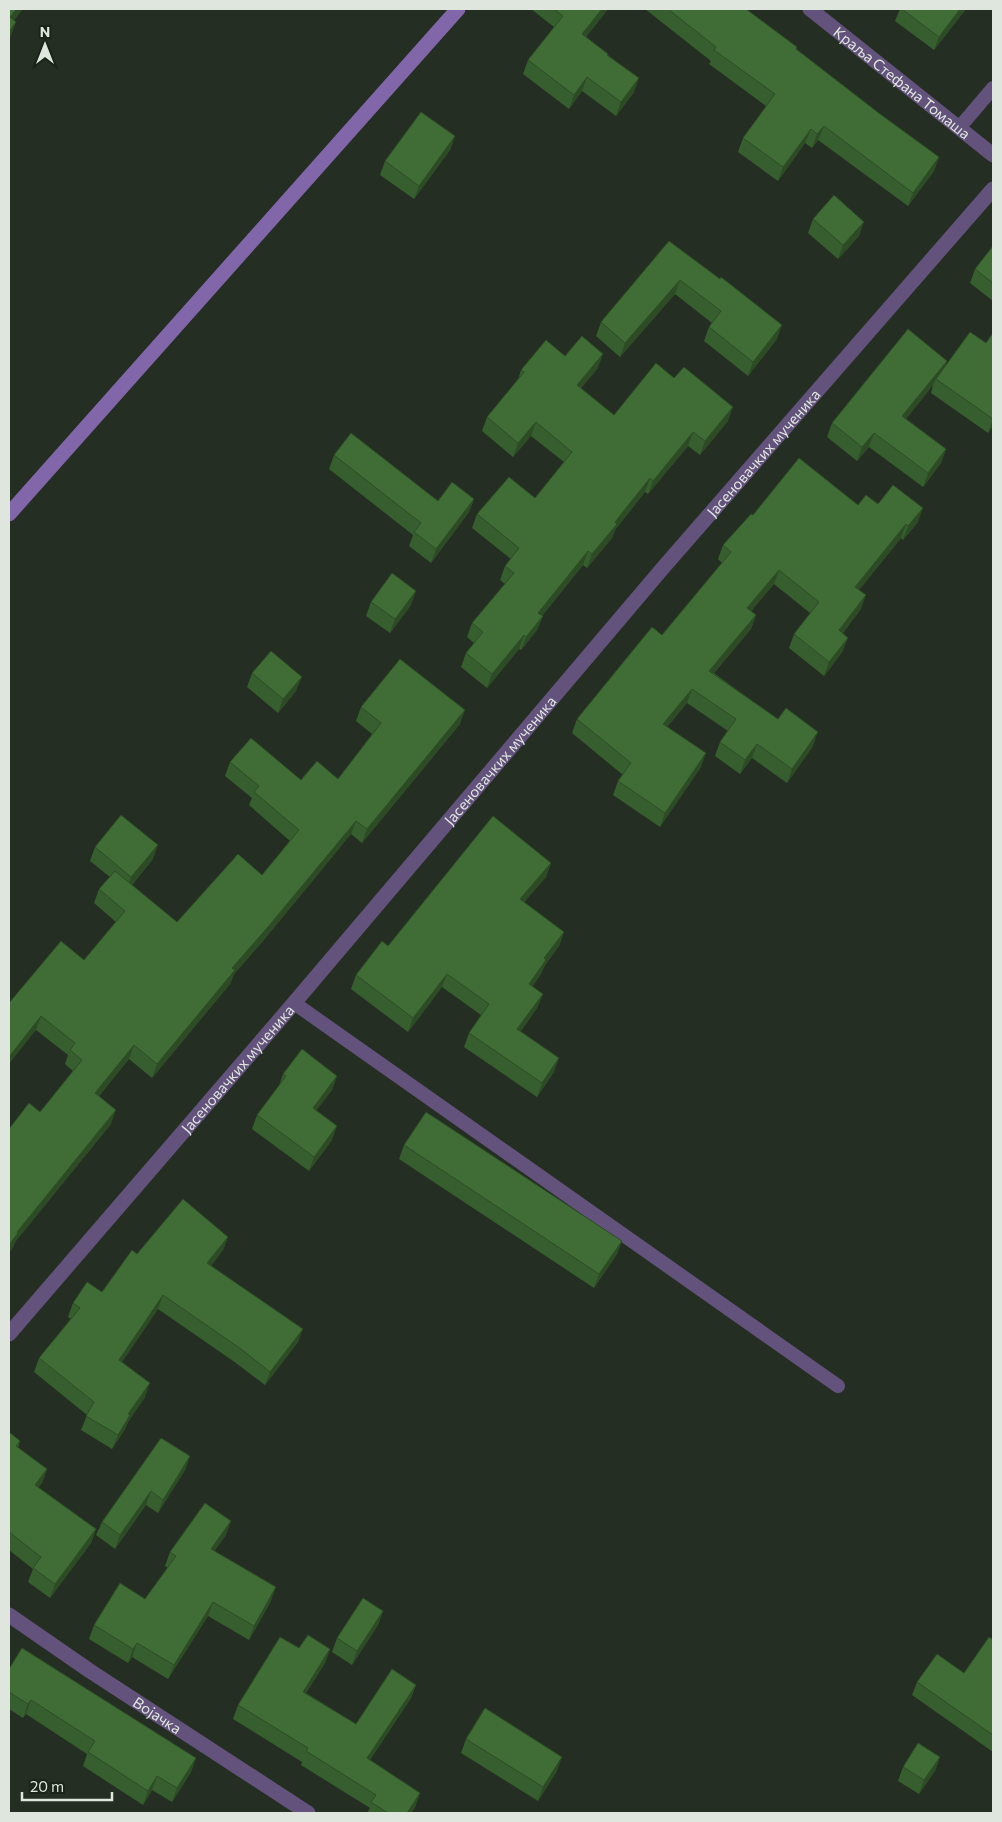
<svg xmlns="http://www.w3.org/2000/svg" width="1002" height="1822" font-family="Commissioner,sans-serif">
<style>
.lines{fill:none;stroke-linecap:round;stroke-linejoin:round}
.service{stroke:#63527c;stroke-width:14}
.minor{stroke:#63527c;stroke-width:15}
.secondary{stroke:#8266aa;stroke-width:15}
.wall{fill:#375e2e}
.shaded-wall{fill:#2d4c26}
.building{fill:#406d36;stroke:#2d4c26}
.labels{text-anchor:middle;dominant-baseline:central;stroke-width:4.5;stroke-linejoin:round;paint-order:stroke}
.street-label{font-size:15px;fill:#dfe6de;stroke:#1a2418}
</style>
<rect width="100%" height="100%" fill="#242e22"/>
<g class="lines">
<path class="service" d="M959 128 993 88
M294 1003 838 1386"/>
<g class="minor">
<path id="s1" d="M810 9 993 155"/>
<path id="s2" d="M9 1334 294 1003 662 569 993 189"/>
<path id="s3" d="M9 1615 90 1671 308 1813"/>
</g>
<path class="secondary" d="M9 514 458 9"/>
</g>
<path class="wall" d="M531 9H608L586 37 608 54V55L634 92 616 116 582 91 569 109 523 74 528 60 554 27Z
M645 9H746L797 50 880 114 939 157 934 171 908 206 818 140 812 148 805 143 778 181 738 152 743 138 766 106 709 64 711 61Z
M900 9H966L934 50 895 21Z
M455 136 450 150 414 199 380 175 385 161Z
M813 219 859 236 838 259 808 233Z
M669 241 777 339 748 376 704 341 709 327 712 323 675 294 620 357 596 336 601 322Z
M993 246V301L970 283 975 269Z
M993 333V426L988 433 931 393 933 385 906 419 946 449 941 463 923 487 869 447 857 461 827 437 832 423 947 361 945 366 986 343Z
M565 356 598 368 581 388 614 415 728 421 700 455 688 446 648 494 645 492 615 530 612 538 587 568 583 565 542 616H543L537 630 521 650 519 649 487 688 461 667 466 653 474 643 467 637 472 623 505 584 500 580 505 566 511 559 472 528 477 514 535 498 564 462 531 436 513 457 482 431 487 417 518 380 521 370Z
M334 455 438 501 474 499 469 512 431 563 409 546 413 535 329 469Z
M878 504 918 522 903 540 901 538 859 590 861 609 843 633V651L824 676 789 648 794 634 810 613 774 584 751 611 756 615 751 629 714 673 813 746 787 783 752 758 740 774 715 756 720 742 728 731 687 703 667 727 701 767 660 827 613 795 618 781 623 775 572 733 577 719 662 635 722 563 718 559 723 545 753 515Z
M371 602 411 605 390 633 366 616Z
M252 673 296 691 278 713 247 687Z
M361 707 460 724 362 843 351 834 263 941 234 974 230 984 152 1078 129 1059 99 1096 111 1124 15 1242 13 1247 9 1253V1129L40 1112 73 1071 65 1064 68 1055 36 1030 9 1003 84 960 116 922 94 903 99 889 110 877 90 861 95 847 153 859 132 885 177 922 262 875 290 841 249 805 252 798 225 776 230 762 301 780 338 779 372 734 356 721Z
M551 863 546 877 524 902 564 932 559 946 545 965 541 974 532 987 543 994 537 1008 521 1031 554 1072 537 1097 464 1047 469 1033 481 1015 442 987 408 1032 351 989 356 975 388 946Z
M283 1074 337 1076 332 1090 316 1110 332 1140 309 1171 252 1129 257 1115 279 1086Z
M404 1145 622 1241 617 1254 594 1288 399 1159Z
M228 1237 223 1250 211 1266 298 1342 265 1385 236 1363 158 1309 122 1362 145 1397 128 1422 125 1429 112 1449 81 1430 87 1415 34 1372 39 1358 71 1319 68 1317 73 1303 102 1292 137 1254Z
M9 1432 20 1441 18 1448 47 1469 42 1483 38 1487 96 1529 91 1543 50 1598 28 1582 33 1569 9 1550Z
M190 1456 185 1470 158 1513 146 1505 115 1549 96 1535 102 1522Z
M226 1535 214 1551 271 1601 249 1640 208 1616 168 1679 132 1657 128 1663 89 1639 94 1625 145 1599 168 1568 165 1566 170 1552Z
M383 1611 378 1625 352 1665 332 1652 337 1638Z
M993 1640V1752L912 1695 917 1682 964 1673Z
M299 1648 330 1649 325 1663 306 1693 356 1724 416 1685 411 1698 370 1760 420 1793 415 1807 411 1813H367L370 1808 301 1765 302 1762 233 1719 238 1705Z
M9 1669 196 1758 191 1772 172 1802 152 1790 143 1805 83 1766 87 1754 26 1714 23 1718 9 1709Z
M466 1739 557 1771 538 1801 461 1753Z
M940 1757 935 1771 919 1794 898 1781 903 1767Z"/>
<path class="shaded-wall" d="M17 9H23L9 27 10 17Z
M602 9H608L577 48 582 34Z
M960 9H966L934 50 939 37Z
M16 22 11 36 9 39V32Z
M587 77 582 91 569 109 574 95Z
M639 78 634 92 616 116 621 102Z
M824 126 818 140 812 148 817 134Z
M811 129 805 143 778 181 783 167Z
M455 136 450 150 414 199 419 186Z
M939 157 934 171 908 206 913 193Z
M864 222 859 236 838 259 843 245Z
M680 280 675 294 620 357 625 343Z
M782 325 777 339 748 376 753 362Z
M603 354 598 368 572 399 577 385Z
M947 361 942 375 936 379 933 385 897 430 902 416Z
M733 407 728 421 700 455 705 441Z
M993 419V426L988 433Z
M536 422 531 436 513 457 518 443Z
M693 432 688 446 648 494 653 481Z
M874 433 869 447 857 461 862 447Z
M946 449 941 463 923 487 928 473Z
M650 478 645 492 615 530 612 538 587 568 592 554 615 522Z
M474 499 469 512 431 563 436 549Z
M923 508 918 522 903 540 908 526Z
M906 524 901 538 850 601 855 587Z
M588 551 583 565 533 627 538 613Z
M779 570 774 584 742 622 747 608Z
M416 591 411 605 390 633 395 619Z
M866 595 861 609 834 644 839 630Z
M756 615 751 629 704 684 709 671Z
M543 616 537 630 521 650 526 637Z
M524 635 519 649 487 688 492 674Z
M848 638 843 651 824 676 829 662Z
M302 677 296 691 278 713 283 699Z
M692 689 687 703 658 738 663 724Z
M465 710 460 724 362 843 367 829Z
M818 732 813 746 787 783 792 769Z
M757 744 752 758 740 774 745 760Z
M706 753 701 767 660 827 665 813Z
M356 821 351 834 263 941 234 974 230 984 152 1078 157 1064 232 968Z
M158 845 153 859 126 891 131 877Z
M551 863 546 877 515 913 520 899Z
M564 932 559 946 545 965 541 974 524 998 529 984 544 958Z
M447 974 442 987 408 1032 413 1018Z
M543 994 537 1008 512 1043 517 1029Z
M41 1016 36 1030 9 1064V1057Z
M134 1045 129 1059 90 1106 95 1093Z
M559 1058 554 1072 537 1097 542 1083Z
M337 1076 332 1090 308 1122 313 1108Z
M116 1110 111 1124 15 1242 13 1247 9 1253V1245L17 1232Z
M337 1126 332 1140 309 1171 314 1157Z
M228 1237 223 1250 202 1277 207 1263Z
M622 1241 617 1254 594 1288 599 1274Z
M163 1295 158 1309 114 1374 119 1360Z
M303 1329 298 1342 265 1385 270 1372Z
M150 1383 145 1397 128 1422 125 1429 112 1449 118 1435 128 1414Z
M190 1456 185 1470 158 1513 163 1500Z
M47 1469 42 1483 30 1499 35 1485Z
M151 1491 146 1505 115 1549 120 1535Z
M231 1521 226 1535 206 1563 211 1549Z
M96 1529 91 1543 50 1598 55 1584Z
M276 1587 271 1601 249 1640 254 1626Z
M213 1602 208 1616 168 1679 174 1665Z
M383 1611 378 1625 352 1665 357 1651Z
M137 1643 132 1657 128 1663 133 1649Z
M330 1649 325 1663 298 1705 303 1692Z
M416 1685 411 1698 362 1772 367 1758Z
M31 1700 26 1714 23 1718 28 1704Z
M562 1757 557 1771 538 1801 543 1787Z
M940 1757 935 1771 919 1794 924 1780Z
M196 1758 191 1772 172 1802 177 1788Z
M157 1776 152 1790 143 1805 148 1791Z
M420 1793 415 1807 411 1813H407Z"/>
<path class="building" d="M9 9H17L10 17 16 22 9 32Z
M554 9H602L582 34 608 54 607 55 639 78 621 102 587 77 574 95 528 60 563 16Z
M668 9H746L797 47 796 49 880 114 939 157 913 193 824 126 817 134 811 129 783 167 743 138 775 94 714 50 716 47Z
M902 9H960L939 37Z
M421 112 455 136 419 186 385 161Z
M834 195 864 222 843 245 813 219Z
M669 241 720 279 721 277 782 325 753 362 709 327 721 311 680 280 625 343 601 322Z
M993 246V283L975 269Z
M908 329 947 361 902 416 946 449 928 473 874 433 862 447 832 423Z
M970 332 986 343 993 333V419L936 379Z
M582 336 603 354 577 385 614 415 656 363 674 378 684 367 733 407 705 441 693 432 653 481 650 478 615 522 617 524 592 554 588 551 538 613 543 616 526 637 524 635 492 674 466 653 483 632 472 623 514 573 505 566 519 548 477 514 509 477 535 498 572 452 536 422 518 443 487 417 524 372 521 370 546 340 565 356Z
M351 433 438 501 452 482 474 499 436 549 414 532 421 523 334 455Z
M799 458 858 505 866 495 878 504 893 485 923 508 908 526 906 524 855 587 866 595 839 630 848 638 829 662 794 634 819 602 779 570 747 608 756 615 709 671 778 719 786 708 818 732 792 769 757 744 745 760 720 742 736 719 692 689 663 724 706 753 665 813 618 781 631 763 577 719 652 627 662 635 731 552 723 545 751 514 753 515Z
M392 573 416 591 395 619 371 602Z
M271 651 302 677 283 699 252 673Z
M400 659 465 710 367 829 356 821 268 927 232 968 235 970 157 1064 134 1045 95 1093 116 1110 17 1232 18 1233 9 1245V1129L29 1103 40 1112 82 1060 70 1050 75 1043 41 1016 9 1057V1003L61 941 84 960 125 911 99 889 115 871 177 922 238 854 262 875 299 830 254 792 259 786 230 762 251 738 301 780 317 761 338 779 381 723 361 707Z
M121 815 158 845 131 877 95 847Z
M493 816 551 863 520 899 564 932 544 958 546 960 529 984 543 994 517 1029 559 1058 542 1083 469 1033 489 1004 447 974 413 1018 356 975 382 941 388 946Z
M302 1049 337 1076 313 1108 337 1126 314 1157 257 1115 286 1076 283 1074Z
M426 1112 622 1241 599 1274 404 1145Z
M183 1199 228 1237 207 1263 303 1329 270 1372 241 1349 163 1295 119 1360 150 1383 128 1414 130 1415 118 1435 86 1416 94 1402 39 1358 80 1308 73 1303 87 1282 102 1292 132 1250 137 1254Z
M9 1432 20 1441 16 1446 47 1469 35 1485 96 1529 55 1584 33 1568 41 1557 9 1532Z
M161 1438 190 1456 163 1500 151 1491 120 1535 102 1522Z
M205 1503 231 1521 211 1549 276 1587 254 1626 213 1602 174 1665 137 1643 133 1649 94 1625 120 1583 145 1599 176 1556 170 1552Z
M363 1598 383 1611 357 1651 337 1638Z
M308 1635 330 1649 303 1692 356 1724 392 1669 416 1685 367 1758 420 1793 407 1813H388L371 1802 376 1795 306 1751 308 1748 238 1705 280 1637 299 1648Z
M989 1637 993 1640V1735L917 1682 937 1654 964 1673Z
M22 1648 196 1758 177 1788 157 1776 148 1791 88 1752 95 1741 31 1700 28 1704 9 1692V1669Z
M485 1708 562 1757 543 1787 466 1739Z
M918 1743 940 1757 924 1780 903 1767Z"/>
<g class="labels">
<g class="street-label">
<text stroke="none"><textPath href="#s1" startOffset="118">Краља Стефана Томаша</textPath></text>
<text stroke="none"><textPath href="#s2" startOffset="1160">Јасеновачких мученика</textPath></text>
<text stroke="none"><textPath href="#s2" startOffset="755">Јасеновачких мученика</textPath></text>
<text stroke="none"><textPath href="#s2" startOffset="350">Јасеновачких мученика</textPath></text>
<text stroke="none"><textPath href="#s3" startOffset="179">Војачка</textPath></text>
</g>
</g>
<rect width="1002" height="1822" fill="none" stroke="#dfe6de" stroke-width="20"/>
<g transform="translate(45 45)" stroke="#1a2418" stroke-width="4" paint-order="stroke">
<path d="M0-4L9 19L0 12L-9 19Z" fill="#dfe6de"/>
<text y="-8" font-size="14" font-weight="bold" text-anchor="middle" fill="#dfe6de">N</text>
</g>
<path d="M22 1792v8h90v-8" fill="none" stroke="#dfe6de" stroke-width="2.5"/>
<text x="30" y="1792" font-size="15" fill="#dfe6de" stroke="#1a2418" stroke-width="4" paint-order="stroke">20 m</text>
</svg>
